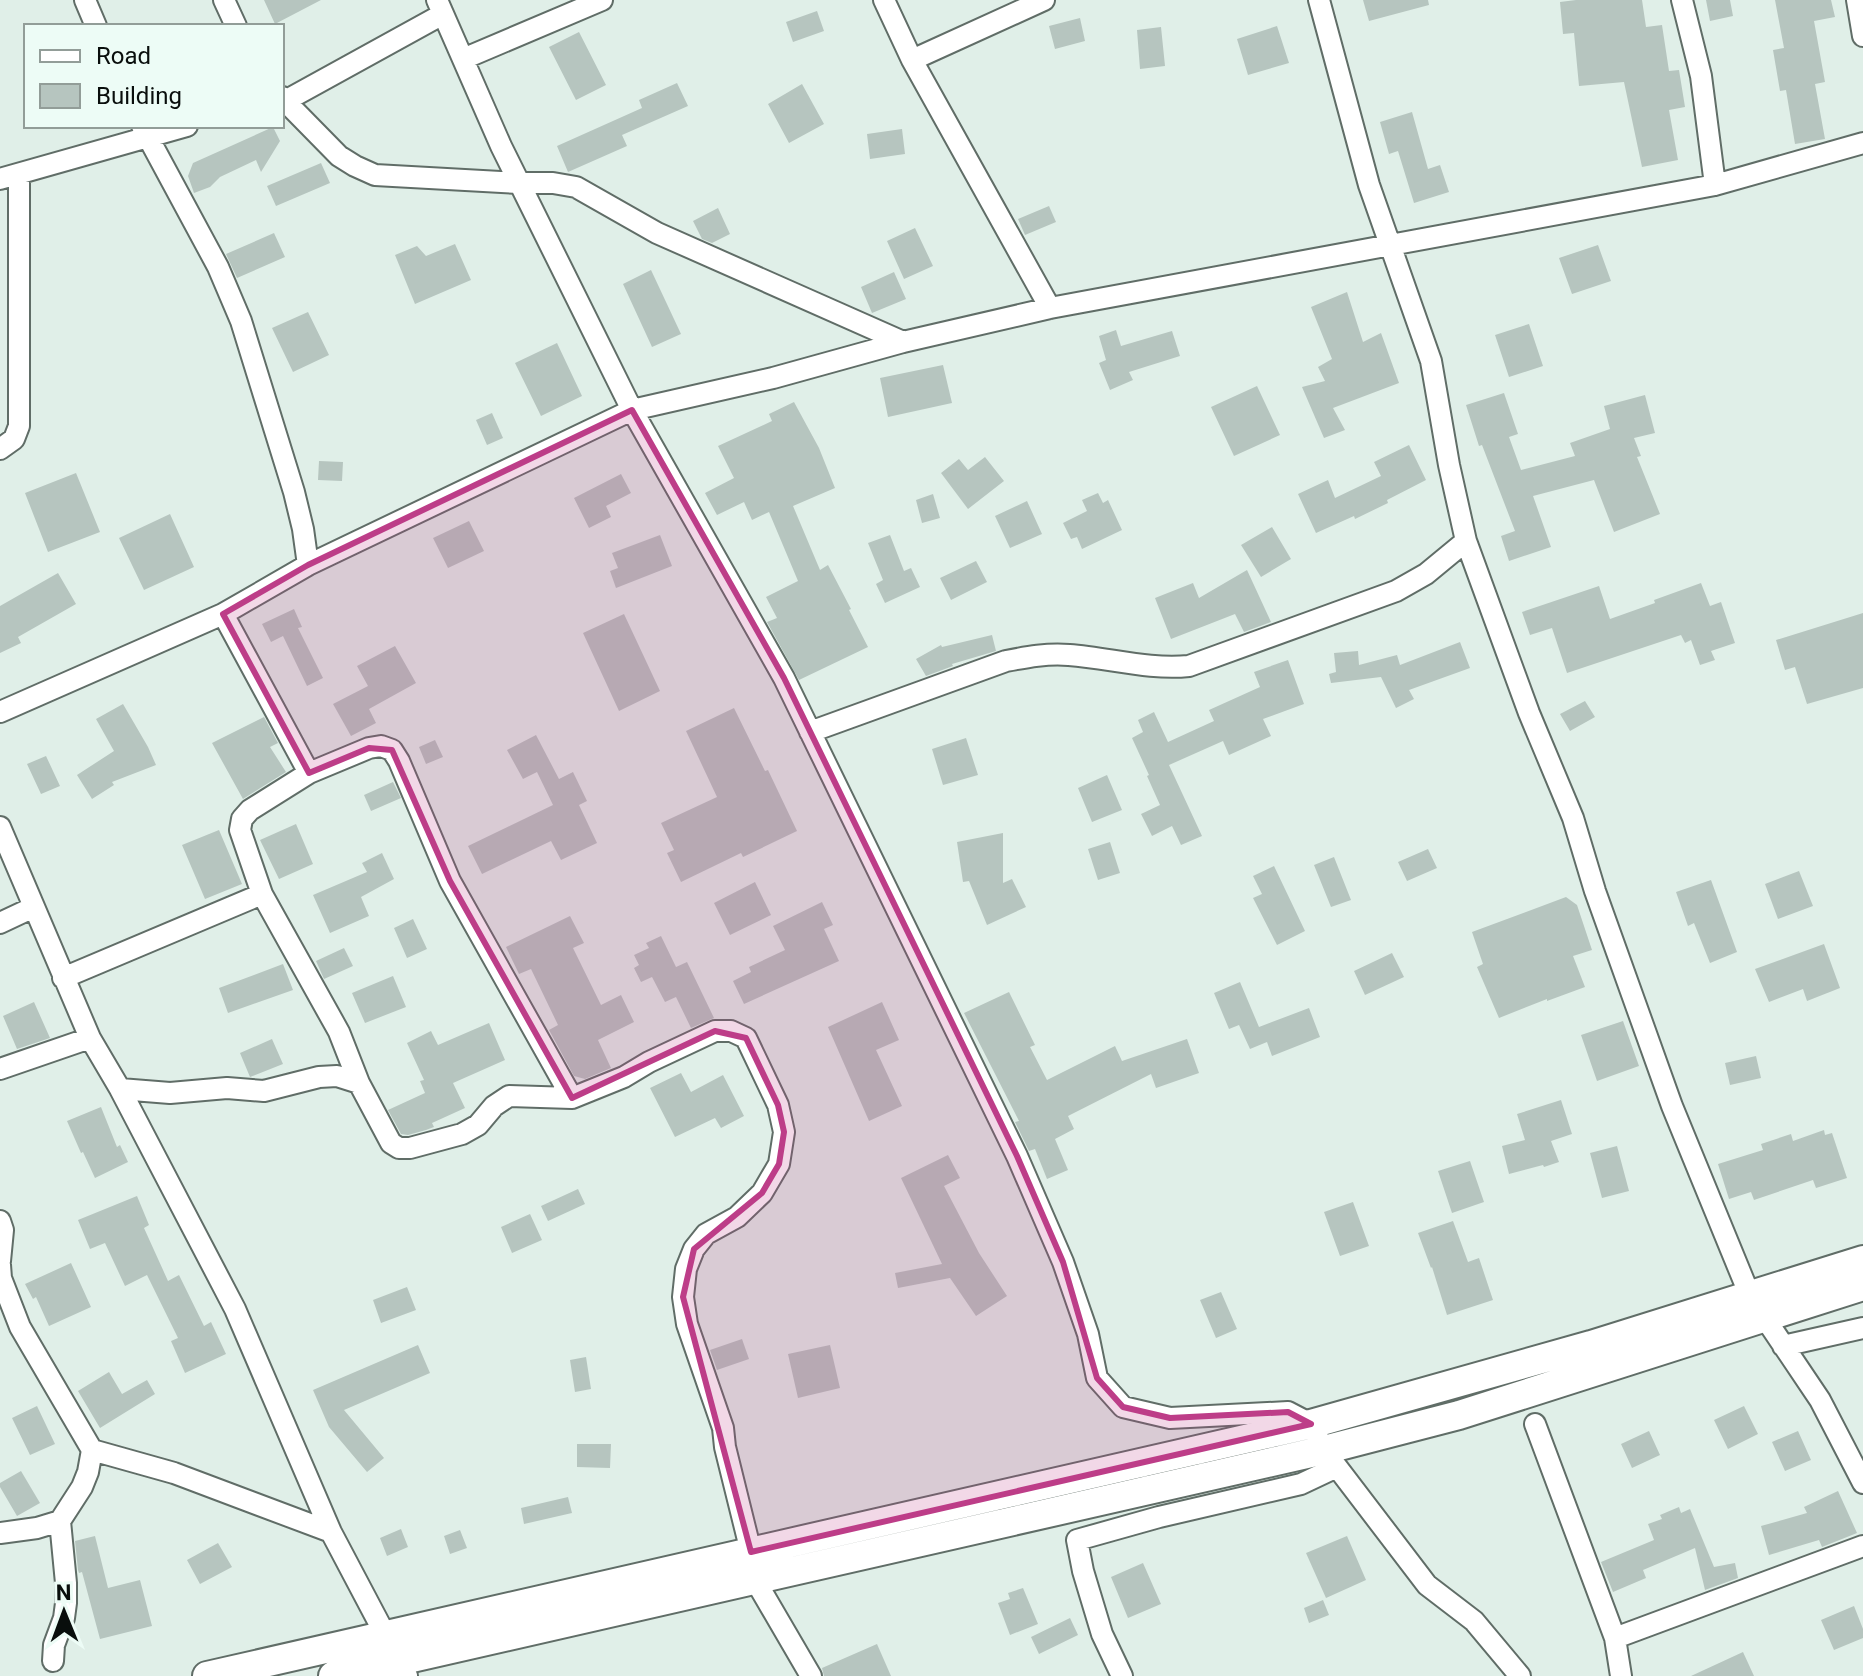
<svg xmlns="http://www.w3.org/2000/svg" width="1863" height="1676" font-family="Roboto,sans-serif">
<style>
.building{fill:#b6c5bf}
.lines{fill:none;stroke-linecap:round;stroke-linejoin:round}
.street-casing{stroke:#606d67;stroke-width:24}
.secondary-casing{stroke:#606d67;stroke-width:32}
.street{stroke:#fff;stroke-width:20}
.secondary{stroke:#fff;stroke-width:28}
.marked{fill:#bd3d88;fill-opacity:0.2;stroke:#bd3d88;stroke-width:6;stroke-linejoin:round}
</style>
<rect width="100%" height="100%" fill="#e0efe8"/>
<path class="building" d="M264 0H321L275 24Z
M1363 0H1428L1429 5 1369 21Z
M1576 0H1642L1646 27 1662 25 1669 71 1679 70 1685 107 1669 110 1678 160 1642 167 1624 82 1579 86 1574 33 1563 34 1560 2Z
M1706 0H1730L1733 16 1710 21Z
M1775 0H1831L1835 17 1814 21 1825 82 1815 84 1825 139 1795 144 1786 90 1780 91 1773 50 1784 48Z
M817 11 824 31 793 42 786 22Z
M1080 18 1085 41 1055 49 1049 26Z
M1277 26 1289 63 1248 75 1237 39Z
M1161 27 1165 66 1140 69 1137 30Z
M579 32 606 85 576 100 549 47Z
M677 83 688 106 622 135 627 146 568 172 557 146 642 108 639 100Z
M802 84 824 124 789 143 768 104Z
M1412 112 1428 169 1440 165 1449 192 1414 203 1398 151 1389 154 1380 122Z
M273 127 280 141 261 172 256 160 220 177 210 187 194 193 188 176 193 163Z
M902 129 905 154 870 159 867 134Z
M321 163 330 183 276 206 267 186Z
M1049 206 1056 222 1025 235 1018 219Z
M718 208 730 234 712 243 702 239 693 221Z
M915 228 933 266 904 279 887 241Z
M274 233 285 257 237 278 226 254Z
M455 244 471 280 415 304 395 255 417 246 426 256Z
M1598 245 1611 281 1572 294 1559 258Z
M651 270 681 334 652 347 623 284Z
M894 272 906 299 872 313 861 287Z
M1347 292 1363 342 1381 333 1399 383 1333 408 1345 430 1324 438 1302 387 1325 381 1318 367 1332 359 1311 307Z
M308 312 329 355 293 372 272 328Z
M1529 324 1543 366 1509 377 1495 335Z
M1116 330 1121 346 1172 331 1180 356 1129 372 1133 380 1110 390 1099 363 1106 360 1099 336Z
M557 343 582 396 541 416 515 363Z
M943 365 952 403 888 417 880 378Z
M1257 386 1280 435 1234 456 1211 407Z
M1504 393 1518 434 1509 437 1521 470 1575 456 1570 443 1610 429 1604 406 1645 395 1655 433 1634 438 1641 456 1637 457 1660 514 1614 532 1594 480 1533 496 1551 547 1509 561 1501 536 1515 531 1482 445 1479 446 1466 405Z
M794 402 819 448 835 488 793 506 820 570 828 565 851 609 849 610 868 647 799 680 767 622 777 618 766 597 798 581 769 512 752 520 744 502 717 515 705 493 734 478 718 446 772 421 769 414Z
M492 413 503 438 487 445 476 420Z
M1409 445 1426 480 1387 500 1388 503 1355 519 1354 516 1316 533 1298 494 1328 480 1335 498 1381 476 1374 462Z
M985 457 1004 481 968 509 941 473 959 459 968 470Z
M319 461 343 462 342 481 318 480Z
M76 473 100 532 48 552 25 493Z
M621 474 631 493 606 506 611 517 589 528 574 498Z
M1098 493 1103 503 1108 500 1122 530 1082 549 1077 537 1071 539 1063 523 1087 511 1082 500Z
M933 494 940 518 922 523 916 500Z
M1027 501 1042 534 1010 548 995 516Z
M170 514 194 567 144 590 119 538Z
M469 521 484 551 448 568 433 538Z
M1272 527 1291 559 1261 577 1241 545Z
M660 535 672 566 616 588 610 571 618 568 612 553Z
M890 535 904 571 911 568 920 587 885 603 876 584 883 580 868 543Z
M976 561 987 582 951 600 940 578Z
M1247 570 1271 622 1244 632 1235 614 1171 639 1155 598 1193 583 1199 598Z
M58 573 76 604 18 637 21 643 0 653V606Z
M1701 583 1710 606 1721 602 1735 643 1711 651 1715 660 1700 665 1691 640 1685 643 1681 635 1567 673 1552 628 1530 635 1522 612 1599 586 1610 619 1655 603 1654 600Z
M294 609 302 627 298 628 323 678 307 686 283 636 271 642 262 624Z
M1863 613V688L1807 704 1795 667 1785 670 1776 640Z
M624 614 660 691 619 711 583 633Z
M992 635 996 651 952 664 953 666 926 676 916 659 941 645 942 647Z
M1460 642 1470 668 1409 690 1414 699 1396 708 1381 677 1331 683 1329 674 1336 672 1334 653 1358 651 1359 665 1397 655 1400 665Z
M395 646 416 683 369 709 376 723 351 736 333 704 368 686 357 666Z
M1288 660 1304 704 1263 719 1271 736 1229 755 1223 741 1169 765 1202 836 1181 845 1172 826 1152 836 1141 814 1160 805 1147 776 1149 775 1132 738 1143 732 1138 720 1154 712 1168 742 1214 721 1209 710 1260 687 1254 672Z
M1585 701 1595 717 1570 731 1560 714Z
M123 704 148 747 156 765 112 782 114 785 92 799 77 775 114 751 96 719Z
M734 708 765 771 768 770 797 831 743 857 741 853 681 882 667 853 674 850 661 823 717 797 686 731Z
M264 717 278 743 270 747 286 772 243 799 212 743Z
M536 735 559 779 573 772 587 801 579 805 597 843 561 860 551 841 482 874 468 846 553 805 537 772 523 779 507 750Z
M966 738 978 775 943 785 932 749Z
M435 740 443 757 426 764 419 747Z
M46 756 60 786 41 794 27 764Z
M1107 775 1122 810 1092 822 1078 788Z
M393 782 401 798 371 811 364 795Z
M296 824 313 864 279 879 260 840Z
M219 830 242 884 205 899 182 845Z
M1003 833V883L1012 879 1026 907 987 925 969 881 963 882 957 842Z
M1110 842 1120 873 1098 880 1088 849Z
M1428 849 1437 868 1407 881 1398 862Z
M382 853 394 879 361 897 369 916 330 933 313 895 367 872 362 863Z
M1334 857 1351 900 1331 907 1314 865Z
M1274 866 1305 931 1277 945 1253 898 1262 894 1253 876Z
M1799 871 1813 906 1778 919 1765 884Z
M1711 880 1737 952 1710 963 1694 923 1688 926 1676 892Z
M755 882 771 915 730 935 714 903Z
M1566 897 1577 905 1592 950 1573 956 1585 987 1547 1001V999L1499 1018 1477 967 1483 964 1472 932Z
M822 902 833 925 824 929 839 961 744 1004 733 981 751 972 749 967 785 950 773 926Z
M570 916 584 943 573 948 601 1005 621 995 634 1022 598 1040 611 1068 585 1079 574 1076 549 1030 558 1025 531 969 519 974 506 947Z
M413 919 427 949 407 958 394 928Z
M661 936 676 967 687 962 714 1018 691 1028 676 997 665 1002 652 977 641 982 634 968 639 965 634 955 649 948 646 943Z
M1824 944 1840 988 1807 1001 1803 989 1769 1002 1755 969Z
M344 948 353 966 324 979 316 961Z
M1392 953 1404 977 1365 995 1354 971Z
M283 964 293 990 228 1013 219 988Z
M393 976 406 1007 365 1023 352 993Z
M1240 982 1259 1027 1309 1008 1320 1037 1272 1056 1267 1042 1250 1049 1239 1025 1229 1029 1214 993Z
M1009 992 1035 1045 1030 1047 1047 1080 1115 1046 1122 1061 1187 1039 1199 1073 1156 1088 1151 1074 1068 1116 1074 1129 1055 1139 1068 1170 1047 1179 1035 1149 1029 1151 1015 1122 1019 1121 964 1013Z
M34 1002 50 1038 17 1049 3 1016Z
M882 1002 899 1040 876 1050 902 1106 869 1121 828 1027Z
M1623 1021 1639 1066 1597 1081 1581 1035Z
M489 1023 505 1060 453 1083 465 1108 432 1123 434 1127 426 1130 408 1135 401 1134 388 1110 425 1093 420 1081 424 1080 407 1043 431 1031 438 1045Z
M272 1039 283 1064 250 1077 240 1053Z
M1756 1056 1761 1078 1730 1085 1725 1063Z
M681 1073 691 1092 723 1075 744 1116 721 1128 715 1118 675 1137 650 1088Z
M1561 1100 1572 1134 1551 1141 1559 1162 1544 1167 1543 1165 1509 1174 1502 1146 1525 1140 1517 1114Z
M101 1107 117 1147 120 1145 128 1162 95 1178 83 1152 81 1153 67 1121Z
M1824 1130 1825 1135 1832 1133 1847 1178 1816 1188 1813 1180 1754 1200 1751 1192 1729 1199 1718 1164 1763 1150 1761 1144 1791 1134 1793 1141Z
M1617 1146 1629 1191 1602 1198 1590 1153Z
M948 1155 960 1178 944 1186 979 1253 1007 1296 976 1316 950 1278 898 1288 895 1273 942 1264 901 1178Z
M1470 1161 1484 1202 1452 1213 1438 1171Z
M578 1189 585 1204 548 1221 541 1206Z
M137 1196 149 1225 144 1228 168 1281 179 1275 204 1326 211 1322 226 1354 185 1373 171 1341 178 1338 147 1275 125 1286 105 1243 90 1249 78 1220Z
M1353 1202 1369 1246 1340 1256 1324 1212Z
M530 1214 542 1240 512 1253 501 1227Z
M1453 1221 1468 1262 1479 1258 1493 1300 1447 1315 1432 1267 1431 1268 1418 1233Z
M71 1263 91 1307 49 1326 36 1297 33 1299 25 1284Z
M407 1287 416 1310 381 1323 373 1300Z
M1221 1292 1237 1329 1216 1338 1200 1300Z
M742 1339 749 1359 717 1370 710 1350Z
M418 1345 430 1373 344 1410 384 1458 367 1472 329 1427 313 1390Z
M830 1345 840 1388 798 1398 788 1354Z
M586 1357 591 1389 575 1392 570 1360Z
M109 1372 122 1394 147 1380 155 1394 100 1428 78 1391Z
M37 1406 55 1444 30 1455 12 1418Z
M1744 1406 1758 1434 1728 1449 1714 1420Z
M1649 1431 1660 1455 1632 1468 1621 1444Z
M1798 1431 1811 1460 1785 1471 1772 1442Z
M577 1444H611L610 1468 577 1467Z
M21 1471 40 1503 17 1516 0 1487V1483Z
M1838 1491 1857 1533 1822 1547 1819 1540 1769 1555 1761 1526 1807 1513 1804 1507Z
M568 1497 572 1513 524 1524 521 1508Z
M1679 1507 1681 1513 1690 1509 1714 1567 1735 1563 1738 1578 1705 1590 1695 1548 1643 1570 1646 1578 1613 1592 1601 1562 1654 1540 1648 1524 1662 1519 1660 1515Z
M401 1529 408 1547 387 1556 380 1538Z
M460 1530 467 1548 450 1554 444 1536Z
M95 1536 108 1588 140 1580 152 1626 100 1639 82 1572 79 1573 78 1570 75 1541Z
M1347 1536 1366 1580 1326 1598 1306 1553Z
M218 1543 232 1567 200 1584 187 1560Z
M1143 1563 1161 1604 1128 1618 1111 1577Z
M1023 1588 1038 1624 1010 1635 998 1603 1010 1599 1008 1593Z
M1323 1600 1329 1615 1309 1623 1304 1608Z
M1854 1606 1863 1629V1638L1834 1650 1821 1620Z
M1070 1618 1078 1635 1039 1654 1031 1637Z
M877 1644 891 1676H824L822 1668Z
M1743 1652 1754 1676H1691Z"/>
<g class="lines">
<g class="street-casing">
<path id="street" d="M85 0 96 26
M224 0 236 26
M437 0 501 146 632 410 784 678 1017 1156 1063 1262 1088 1334 1097 1378 1123 1407 1170 1418 1288 1412 1311 1424 1324 1450 1427 1585 1474 1621 1520 1676
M884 0 912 60 1050 308
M1319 0 1369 185 1431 361 1449 465 1466 541 1529 713 1573 818 1595 891 1672 1106 1750 1296 1820 1400 1863 1483
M1682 0 1701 76 1715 185
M1857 0 1863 36
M463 59 602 0
M912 60 1044 0
M282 97 285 101 443 14
M282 101H285L339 156 355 166 375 175 519 183H553L576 187 657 233 903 342
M142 126 218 267 241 321 294 492 303 529 308 565
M0 179 187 126
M0 449 14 439 19 426V175
M223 614 309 773
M0 712 223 614 308 565 632 410 773 378 903 342 1050 308 1715 185 1863 143
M810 732 1006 661C1027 657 1048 653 1069 655 1110 658 1148 670 1189 666L1396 591 1426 574 1466 541
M0 827 90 1038 120 1089 235 1309 331 1532 407 1676
M0 923 34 907
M63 978 262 894
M0 1069 90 1038
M120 1089 170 1093 227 1088 264 1091 319 1077 337 1076 359 1083
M572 1098 450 881 399 761 392 750 381 746 369 748 309 773 250 810 242 819 240 830 262 894 339 1032 359 1083 391 1143 399 1148H410L462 1134 478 1125 494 1106 509 1096 572 1098 624 1077 649 1062 715 1031H731L746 1038 778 1105 784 1132 779 1164 762 1193 737 1217 706 1234 694 1249 686 1269 683 1297 687 1324 723 1428 725 1447 751 1552
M0 1221 3 1230 0 1261
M0 1265 1 1278 20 1327 92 1450 88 1472 82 1487 60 1521 66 1583V1603L64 1618 54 1645 53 1661
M1783 1346 1863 1328
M1535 1424 1615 1638 1621 1676
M92 1450 174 1473 331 1532
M0 1533 37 1528 60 1521
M755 1580 811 1676
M1615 1638 1863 1546
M1122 1676 1102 1634 1083 1571 1077 1540 1159 1517 1301 1484 1337 1467"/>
</g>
<g class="secondary-casing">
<path id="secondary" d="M207 1676 1311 1424 1591 1345 1863 1260
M333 1676 1324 1450 1459 1415 1863 1286"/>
</g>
<use href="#street" class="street"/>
<use href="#secondary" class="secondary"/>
</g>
<path class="marked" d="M632 410 784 678 1017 1156 1063 1262 1097 1378 1123 1407 1170 1418 1288 1412 1311 1424 751 1552 683 1297 694 1249 762 1193 779 1164 784 1132 778 1105 746 1038 715 1031 572 1098 450 881 392 750 369 748 309 773 223 614 308 565Z"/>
<rect x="24" y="24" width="260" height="104" fill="#edfcf6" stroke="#929d98" stroke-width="2"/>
<rect x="40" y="50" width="40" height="12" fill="#ffffff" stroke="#929d98" stroke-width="2"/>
<text x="96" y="64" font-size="24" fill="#090e0c">Road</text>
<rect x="40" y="84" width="40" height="24" fill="#b6c5bf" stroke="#929d98" stroke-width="2"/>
<text x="96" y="104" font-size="24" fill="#090e0c">Building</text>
<g transform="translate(64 1612) rotate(359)" stroke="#edfcf6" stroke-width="6" paint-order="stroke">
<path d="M0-6L14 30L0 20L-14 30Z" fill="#090e0c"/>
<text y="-12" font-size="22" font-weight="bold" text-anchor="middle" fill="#090e0c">N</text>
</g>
</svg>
